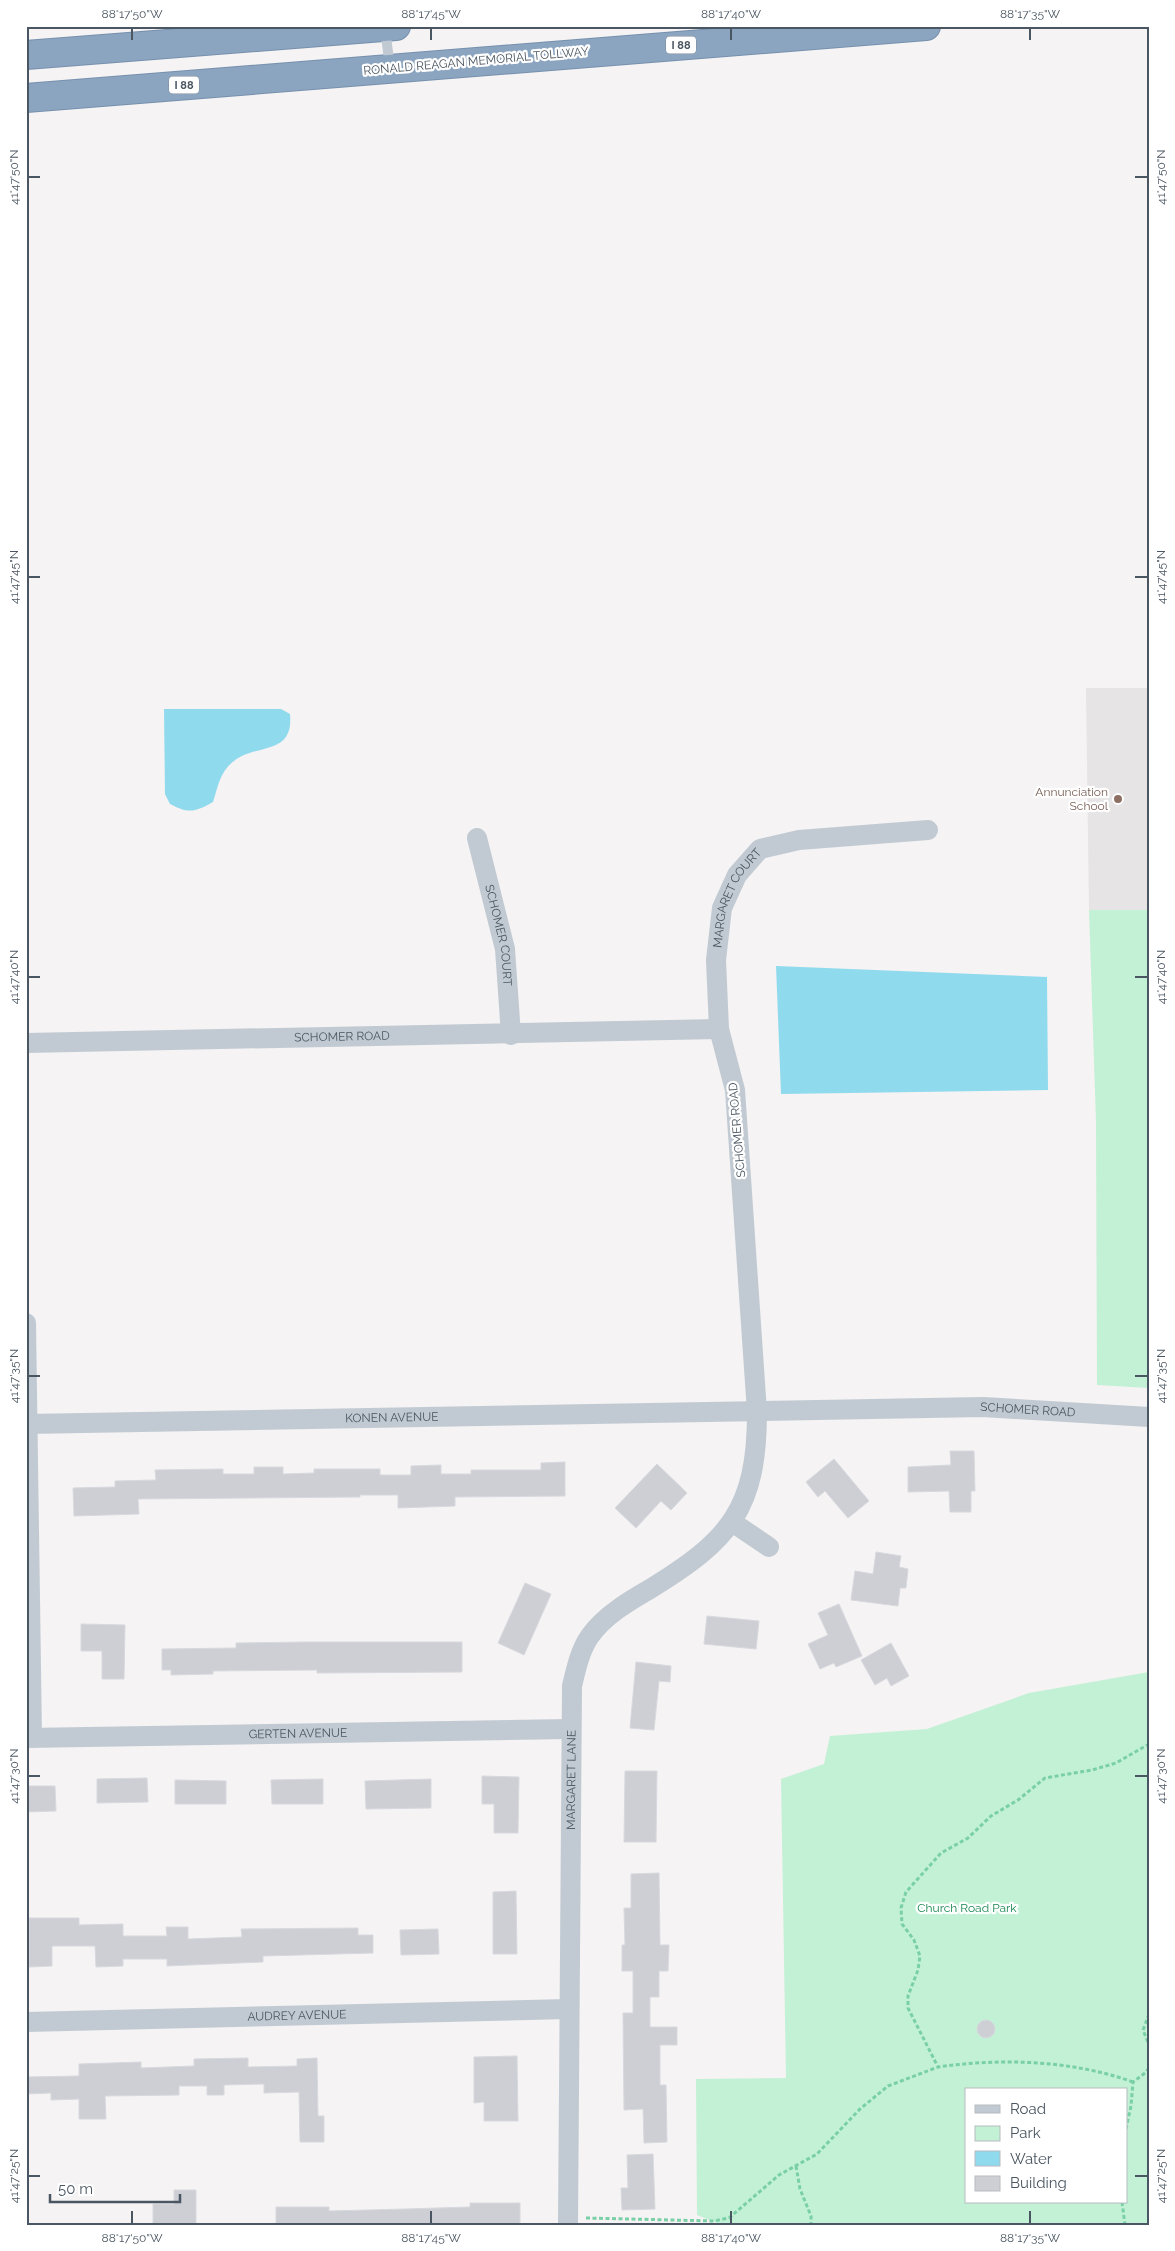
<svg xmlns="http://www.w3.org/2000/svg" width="1175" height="2251" font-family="Raleway,sans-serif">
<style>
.education{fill:#e6e4e5}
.green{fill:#c3f1d5;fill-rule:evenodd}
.water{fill:#90daee}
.building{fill:#cdcfd5;stroke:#d7d9de}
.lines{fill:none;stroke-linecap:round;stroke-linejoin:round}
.highway-casing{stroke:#7690ad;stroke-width:30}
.path{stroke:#7ad0a6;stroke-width:3;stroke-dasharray:4 2.5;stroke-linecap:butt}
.lane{stroke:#c1cad2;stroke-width:10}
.street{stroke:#c1cad2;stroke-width:20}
.highway{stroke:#8ba5c1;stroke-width:28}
.ticks{fill:none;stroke:#4a5661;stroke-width:2}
.education-dot{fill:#8d6e63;stroke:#fff;stroke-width:2}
.labels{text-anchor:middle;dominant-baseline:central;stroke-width:4.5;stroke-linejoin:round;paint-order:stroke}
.shield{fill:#fff;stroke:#808990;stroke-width:1}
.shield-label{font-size:11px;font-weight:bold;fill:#4a5661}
.street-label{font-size:12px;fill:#4a5661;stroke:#fff}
.education-label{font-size:12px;fill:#785e54;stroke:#fff;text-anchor:end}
.park-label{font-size:12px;fill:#17864f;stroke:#fff}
.neatline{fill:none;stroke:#4a5661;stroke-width:2}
.ticks-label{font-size:12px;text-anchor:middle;fill:#4a5661}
</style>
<rect width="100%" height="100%" fill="#f5f3f3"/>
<path class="education" d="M1086 688H1149V910H1089Z"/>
<path class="green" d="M1089 910H1149V1388L1097 1385 1096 1122Z
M1149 1672V2225H722L697 2215 696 2079 786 2078 781 1779 824 1764 830 1736 927 1729 1029 1693ZM966 2090H1126V2202H966Z"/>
<path class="water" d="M164 709H281L290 714C294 756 257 743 234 761 220 771 218 787 213 802 195 812 189 814 170 804L165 794Z
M776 966 1047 977 1048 1090 781 1094Z"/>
<path class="building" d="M950 1451H974L975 1491H971V1512H950L949 1491 908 1492V1467L951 1465Z
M834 1459 869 1501 848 1518 825 1491 818 1497 806 1482Z
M565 1462V1496L455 1497V1506L398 1508V1495H360V1497L138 1499 139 1514 74 1516 73 1488 115 1487V1481L156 1480 155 1470 223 1469V1474H254V1467H283V1474L314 1473V1469H380V1475H411V1466L441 1465V1474H471V1470H541V1463Z
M657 1464 687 1493 671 1510 661 1501 636 1528 615 1508Z
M876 1552 901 1556 899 1567 908 1569 906 1588H900L898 1606 851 1600 855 1571 873 1574Z
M525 1583 551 1594 524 1655 498 1643Z
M839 1604 862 1656 836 1667 834 1663 820 1669 808 1644 828 1635 818 1613Z
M707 1616 759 1621 756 1649 704 1644Z
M81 1624 125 1625 124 1679H102V1651H81Z
M304 1642H462V1672L317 1673V1670L213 1671V1674L171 1675V1670H162V1649L236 1648V1643Z
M891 1643 909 1676 891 1686 887 1678 875 1685 861 1660Z
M636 1662 671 1666 670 1682 659 1681 654 1730 630 1728Z
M625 1771H657L656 1842H624Z
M482 1776 519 1777 518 1833H494V1804H482Z
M147 1778 148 1802 97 1803V1779Z
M323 1779V1804H272L271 1780Z
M431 1779V1808L366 1809 365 1781Z
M175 1780 226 1781V1804H175Z
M26 1786H55L56 1811 26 1812Z
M659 1873 660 1945H669L668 1971H659V1997H650V2027H677V2045H660V2085H666L667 2142 644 2143 643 2109 624 2110 623 2013H633V1971H622V1945H625L624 1908H631V1874Z
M516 1891 517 1954H493V1892Z
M29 1918H79V1925L123 1924V1936H167L166 1927H188V1939L242 1937 241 1929 358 1928V1935H373V1953L263 1956V1962L167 1966V1959H123V1966L96 1967 95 1946H52V1966L29 1967Z
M438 1929 439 1954 401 1955 400 1930Z
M977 2029a9 9 0 1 1 18 0a9 9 0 1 1-18 0Z
M517 2056 518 2121H484V2102L474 2103V2057Z
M248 2058V2067L297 2066V2059L317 2058 318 2116H324V2142H300L299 2092 264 2093V2084L224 2085V2095H207V2086H179V2095L105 2096 106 2119H79V2099L51 2100V2093L26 2094V2077L79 2076V2064L141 2062V2068L194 2066V2059Z
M653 2154 655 2209 622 2210 621 2188H628L627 2155Z
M174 2190H196V2225H153V2204H174Z
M470 2203H520V2225H276V2207H329V2211L405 2209 470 2207Z"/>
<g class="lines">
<g class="highway-casing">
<path id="highway" d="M26 55 396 26
M26 98 926 26"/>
</g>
<path class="path" d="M1149 2014 1143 2030 1149 2045
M1133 2082C1071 2060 1002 2058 938 2067L908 2008V1996L918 1970 920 1956 914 1940 902 1924 901 1908 906 1892 941 1853 968 1838 991 1816 1018 1800 1045 1778 1092 1770 1116 1763 1149 1744
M1126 2129 1131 2106 1133 2082 1145 2073 1149 2068
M796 2166 800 2189 811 2216V2225
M1122 2202 1125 2225
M586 2218 714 2221 729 2218 779 2175 817 2154 860 2109 888 2086 938 2067"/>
<path class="lane" d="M385 28 390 68"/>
<g class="street">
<path id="s1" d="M477 838 505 949 511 1035"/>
<path id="s2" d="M26 1043 719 1029"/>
<path d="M26 1323 32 1737"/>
<path id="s3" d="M26 1424 983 1407 1149 1417"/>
<path d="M732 1522 769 1547"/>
<path id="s4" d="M26 1738 570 1729"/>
<path id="s5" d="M26 2022 568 2009"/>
<path id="s6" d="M568 2225 572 1686C576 1669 580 1650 590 1636 604 1616 629 1601 650 1589 730 1540 757 1509 757 1412L735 1090 719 1029 716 960 722 908 737 875 760 849 799 840 928 830"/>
</g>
<use href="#highway" class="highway"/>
</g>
<path class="ticks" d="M132 28V40M431 28V40M731 28V40M1030 28V40M28 177H40M1135 177H1148M28 577H40M1135 577H1148M28 977H40M1135 977H1148M28 1376H40M1135 1376H1148M28 1776H40M1135 1776H1148M28 2176H40M1135 2176H1148M132 2211V2224M431 2211V2224M731 2211V2224M1030 2211V2224"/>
<circle class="education-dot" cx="1118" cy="799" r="5"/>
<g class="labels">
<g class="shield">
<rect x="666" y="36.5" width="30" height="17" rx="4"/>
<rect x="169" y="76.5" width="30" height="17" rx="4"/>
</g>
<g class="shield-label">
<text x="681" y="45">I 88</text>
<text x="184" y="85">I 88</text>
</g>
<g class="street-label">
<text transform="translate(476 61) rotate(-5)">RONALD REAGAN MEMORIAL TOLLWAY</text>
<text stroke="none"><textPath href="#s6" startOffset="1412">MARGARET COURT</textPath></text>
<text stroke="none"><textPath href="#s1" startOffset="100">SCHOMER COURT</textPath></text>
<text stroke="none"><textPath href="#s2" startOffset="316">SCHOMER ROAD</textPath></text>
<text transform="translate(737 1130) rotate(-95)">SCHOMER ROAD</text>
<text stroke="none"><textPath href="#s3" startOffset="1002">SCHOMER ROAD</textPath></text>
<text stroke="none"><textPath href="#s3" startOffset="366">KONEN AVENUE</textPath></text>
<text stroke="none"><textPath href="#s4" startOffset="272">GERTEN AVENUE</textPath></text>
<text stroke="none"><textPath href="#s6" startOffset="445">MARGARET LANE</textPath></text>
<text stroke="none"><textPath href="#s5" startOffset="271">AUDREY AVENUE</textPath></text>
</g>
<g class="education-label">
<text x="1108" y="792">Annunciation<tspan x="1108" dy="14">School</tspan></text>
</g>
<g class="park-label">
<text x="967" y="1908">Church Road Park</text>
</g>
</g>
<rect width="1175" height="2251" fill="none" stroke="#ffffff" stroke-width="55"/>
<rect x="965" y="2088" width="162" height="115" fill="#ffffff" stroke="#b7bbc0"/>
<rect x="975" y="2105" width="25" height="8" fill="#c1cad2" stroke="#b7bbc0"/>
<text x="1010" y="2114" font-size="15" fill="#4a5661">Road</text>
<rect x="975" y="2126" width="25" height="15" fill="#c3f1d5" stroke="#b7bbc0"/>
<text x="1010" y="2138" font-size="15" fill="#4a5661">Park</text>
<rect x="975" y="2151" width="25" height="15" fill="#90daee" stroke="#b7bbc0"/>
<text x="1010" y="2164" font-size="15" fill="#4a5661">Water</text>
<rect x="975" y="2176" width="25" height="15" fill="#cdcfd5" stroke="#b7bbc0"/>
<text x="1010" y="2188" font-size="15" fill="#4a5661">Building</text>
<path d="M50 2194v8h130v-8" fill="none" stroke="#4a5661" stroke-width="2.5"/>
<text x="58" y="2194" font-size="15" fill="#4a5661" stroke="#ffffff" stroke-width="4" paint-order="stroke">50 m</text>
<rect x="28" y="28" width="1120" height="2196" class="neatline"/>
<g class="ticks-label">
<text x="132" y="18">88°17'50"W</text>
<text x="431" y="18">88°17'45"W</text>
<text x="731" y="18">88°17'40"W</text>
<text x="1030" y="18">88°17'35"W</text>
<text transform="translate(14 177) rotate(-90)" y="4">41°47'50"N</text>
<text transform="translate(1161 177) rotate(-90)" y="4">41°47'50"N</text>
<text transform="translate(14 577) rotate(-90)" y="4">41°47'45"N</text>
<text transform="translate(1161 577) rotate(-90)" y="4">41°47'45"N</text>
<text transform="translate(14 977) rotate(-90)" y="4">41°47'40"N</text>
<text transform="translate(1161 977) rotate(-90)" y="4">41°47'40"N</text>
<text transform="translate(14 1376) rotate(-90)" y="4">41°47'35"N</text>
<text transform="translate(1161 1376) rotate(-90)" y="4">41°47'35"N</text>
<text transform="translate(14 1776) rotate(-90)" y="4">41°47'30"N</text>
<text transform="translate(1161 1776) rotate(-90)" y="4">41°47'30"N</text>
<text transform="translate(14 2176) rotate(-90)" y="4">41°47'25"N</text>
<text transform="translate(1161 2176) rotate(-90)" y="4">41°47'25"N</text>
<text x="132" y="2242">88°17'50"W</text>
<text x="431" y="2242">88°17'45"W</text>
<text x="731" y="2242">88°17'40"W</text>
<text x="1030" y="2242">88°17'35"W</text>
</g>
</svg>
